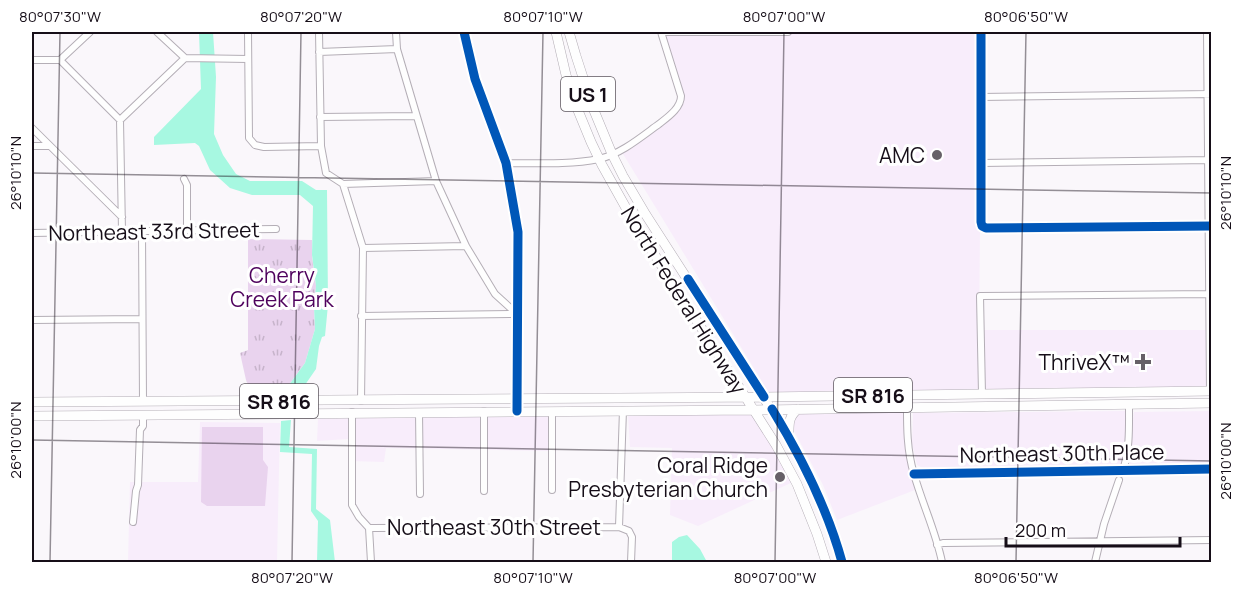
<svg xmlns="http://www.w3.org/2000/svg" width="1243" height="594" font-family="Manrope,sans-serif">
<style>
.built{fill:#f8edfb}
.grass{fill:url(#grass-tufts)}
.pitch{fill:#e9d3ee}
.water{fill:#a7f8e1}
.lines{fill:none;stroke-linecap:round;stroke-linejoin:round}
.street-casing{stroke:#b4aeb6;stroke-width:8}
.primary-casing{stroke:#b4aeb6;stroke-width:10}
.street{stroke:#fefefe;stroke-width:6}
.primary{stroke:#fefefe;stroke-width:9}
.cycleway-casing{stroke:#fff;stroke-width:13}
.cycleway{stroke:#0057b8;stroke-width:9}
.ticks{fill:none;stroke:#160e18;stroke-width:1.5;stroke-opacity:0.45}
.poi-dot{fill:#666067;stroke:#fff;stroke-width:2}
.labels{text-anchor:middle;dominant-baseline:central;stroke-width:6;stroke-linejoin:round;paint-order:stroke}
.shield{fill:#fff;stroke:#5c565d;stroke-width:1.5}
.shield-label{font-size:20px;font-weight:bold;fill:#160e18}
.poi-label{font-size:21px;fill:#160e18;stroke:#fff;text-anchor:end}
.street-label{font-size:21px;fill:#160e18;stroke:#fff}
.park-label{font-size:21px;fill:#4e015c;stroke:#fff}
.neatline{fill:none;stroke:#160e18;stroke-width:2}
.ticks-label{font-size:15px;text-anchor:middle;fill:#160e18}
</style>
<defs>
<pattern id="grass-tufts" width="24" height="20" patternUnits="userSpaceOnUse" patternTransform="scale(1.5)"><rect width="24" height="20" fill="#e9d3ee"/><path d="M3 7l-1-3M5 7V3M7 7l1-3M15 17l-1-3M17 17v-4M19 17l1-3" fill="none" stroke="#c7b4cb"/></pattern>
</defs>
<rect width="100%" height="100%" fill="#faf7fb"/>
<path class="built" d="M661 32H982L979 330H1211V389L769 393 620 149 658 124 684 103Z
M1125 411V448L1120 466 927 470 917 465 912 443 913 413Z
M1211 411V465H1129L1134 412Z
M752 413 793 482 698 526 670 515 672 448 630 447 628 415Z
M799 413H904L907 459 915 490 837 520 823 485 794 431 792 421Z
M548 415V451L386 448 384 462 349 461 348 439 317 441 318 419Z
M200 422 280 423 277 562H128L130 482H198Z"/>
<path class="grass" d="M248 239 312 240V257L316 286 314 307 315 329 305 363 286 389V394L252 393 246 380 240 353 248 350Z"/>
<path class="pitch" d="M202 427H263V460L268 467 265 506H207L201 502Z"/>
<path class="water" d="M199 32H213L216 77 214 134 223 155 236 174 250 181H302L316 190H327L328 305 325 336 322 337 319 346 316 369 298 395 286 394V389L305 363 315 329 314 307 316 286 312 255 313 206 300 195H252L230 188 210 170 199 146 195 143 154 145V137L201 89Z
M291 420 289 447 317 449 316 509 330 520 335 562H317L318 521 311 511 312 454 280 452 281 421Z
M687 535 700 549 707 562H672V542L679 537Z"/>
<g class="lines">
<g class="street-casing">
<path id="street" d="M90 32 60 60 120 120 122 231
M248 32 249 138 255 145 264 147 321 146
M319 32 321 146 326 173 343 184
M396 32 397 49 436 181 466 246 495 294 517 314
M464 32 475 79 506 163 518 232 517 411
M661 32H788
M981 32V222L982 226 986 228 1212 226
M1207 32 1210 391
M319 52 397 49
M185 58 248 59
M32 60H60
M980 97 1211 94
M320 117 416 116
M120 120 185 58 157 32
M32 128 122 217
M32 146H49
M506 163C537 163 569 165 599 159 621 154 641 137 659 124 668 117 681 108 681 96L661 32
M981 163 1211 160
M184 179 187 185V230
M343 184 363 248 361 401
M343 184 436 181
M142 231 143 401
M32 233 276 229
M363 248 466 246
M361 316 517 314
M32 320 142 319
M982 394 980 296 1211 294
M907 395C907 421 906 448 914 474 922 503 936 532 942 562
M623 410 619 527 629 531 632 537 631 562
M352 412V505L359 517 369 528 371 562
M419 412 420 494
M1123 470C1130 449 1129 427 1129 405
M914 474 1212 469
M552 490V412
M484 491V411
M133 522 136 491 138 485 140 430 143 426V415
M369 528 619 527
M937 545 943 543 1212 540
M1095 562 1104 524 1119 480"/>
</g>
<g class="primary-casing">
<path id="primary" d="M556 32 566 75 577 108 591 142 602 165 635 224 776 445 797 484 817 534 826 562
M569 32 576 56 593 108 612 154 623 176 646 215 789 437C812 477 830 518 842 562
M32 402 764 397 1212 391
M32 416 754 410 1212 403
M789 436C789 424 788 417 798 409"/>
</g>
<use href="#street" class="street"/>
<use href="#primary" class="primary"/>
<g class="cycleway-casing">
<path id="cycleway" d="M464 32 475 79 506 163 518 232 517 411
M981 32V222L982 226 986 228 1212 226
M688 279 764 397
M772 409C802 458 827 507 842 562
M914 474 1212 469"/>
</g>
<use href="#cycleway" class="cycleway"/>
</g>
<path class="ticks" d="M32 173 1212 193M32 440 1212 461M50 562 60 32M292 562 301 32M533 562 543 32M775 562 784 32M1016 562 1026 32"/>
<g class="poi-dot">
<circle cx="937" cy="155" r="6"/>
<path d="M1140 353h6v6h6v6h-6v6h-6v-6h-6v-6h6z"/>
<circle cx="780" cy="477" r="6"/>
</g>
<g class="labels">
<g class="shield">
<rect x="561" y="77" width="54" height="34" rx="4.5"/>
<rect x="834" y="378" width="78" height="34" rx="4.5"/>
<rect x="240" y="384" width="78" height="34" rx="4.5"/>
</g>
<g class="shield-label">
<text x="588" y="94">US 1</text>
<text x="873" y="395">SR 816</text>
<text x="279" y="401">SR 816</text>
</g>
<g class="poi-label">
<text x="925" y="155">AMC</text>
<text x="1130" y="362">ThriveX™</text>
<text x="768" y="465">Coral Ridge<tspan x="768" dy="24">Presbyterian Church</tspan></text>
</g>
<g class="street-label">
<text transform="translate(154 231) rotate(-1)">Northeast 33rd Street</text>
<text transform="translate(684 300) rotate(58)">North Federal Highway</text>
<text transform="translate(1062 453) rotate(-1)">Northeast 30th Place</text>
<text x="494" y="527">Northeast 30th Street</text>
</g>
<g class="park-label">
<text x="282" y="275">Cherry<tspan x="282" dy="24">Creek Park</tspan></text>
</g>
</g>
<rect width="1243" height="594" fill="none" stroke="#ffffff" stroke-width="66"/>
<path d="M1006 537v9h174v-9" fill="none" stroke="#160e18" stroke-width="3"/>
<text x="1015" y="537" font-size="18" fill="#160e18" stroke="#ffffff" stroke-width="4.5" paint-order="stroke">200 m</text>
<rect x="33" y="33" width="1177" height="528" class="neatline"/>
<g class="ticks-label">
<text x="60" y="22">80°07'30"W</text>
<text x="301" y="22">80°07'20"W</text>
<text x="543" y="22">80°07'10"W</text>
<text x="784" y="22">80°07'00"W</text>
<text x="1026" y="22">80°06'50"W</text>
<text transform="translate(16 173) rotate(-90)" y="5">26°10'10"N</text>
<text transform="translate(1226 193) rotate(-90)" y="5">26°10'10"N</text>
<text transform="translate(16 440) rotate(-90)" y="5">26°10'00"N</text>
<text transform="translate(1226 461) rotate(-90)" y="5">26°10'00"N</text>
<text x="292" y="583">80°07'20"W</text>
<text x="533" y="583">80°07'10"W</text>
<text x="775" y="583">80°07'00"W</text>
<text x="1016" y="583">80°06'50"W</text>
</g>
</svg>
